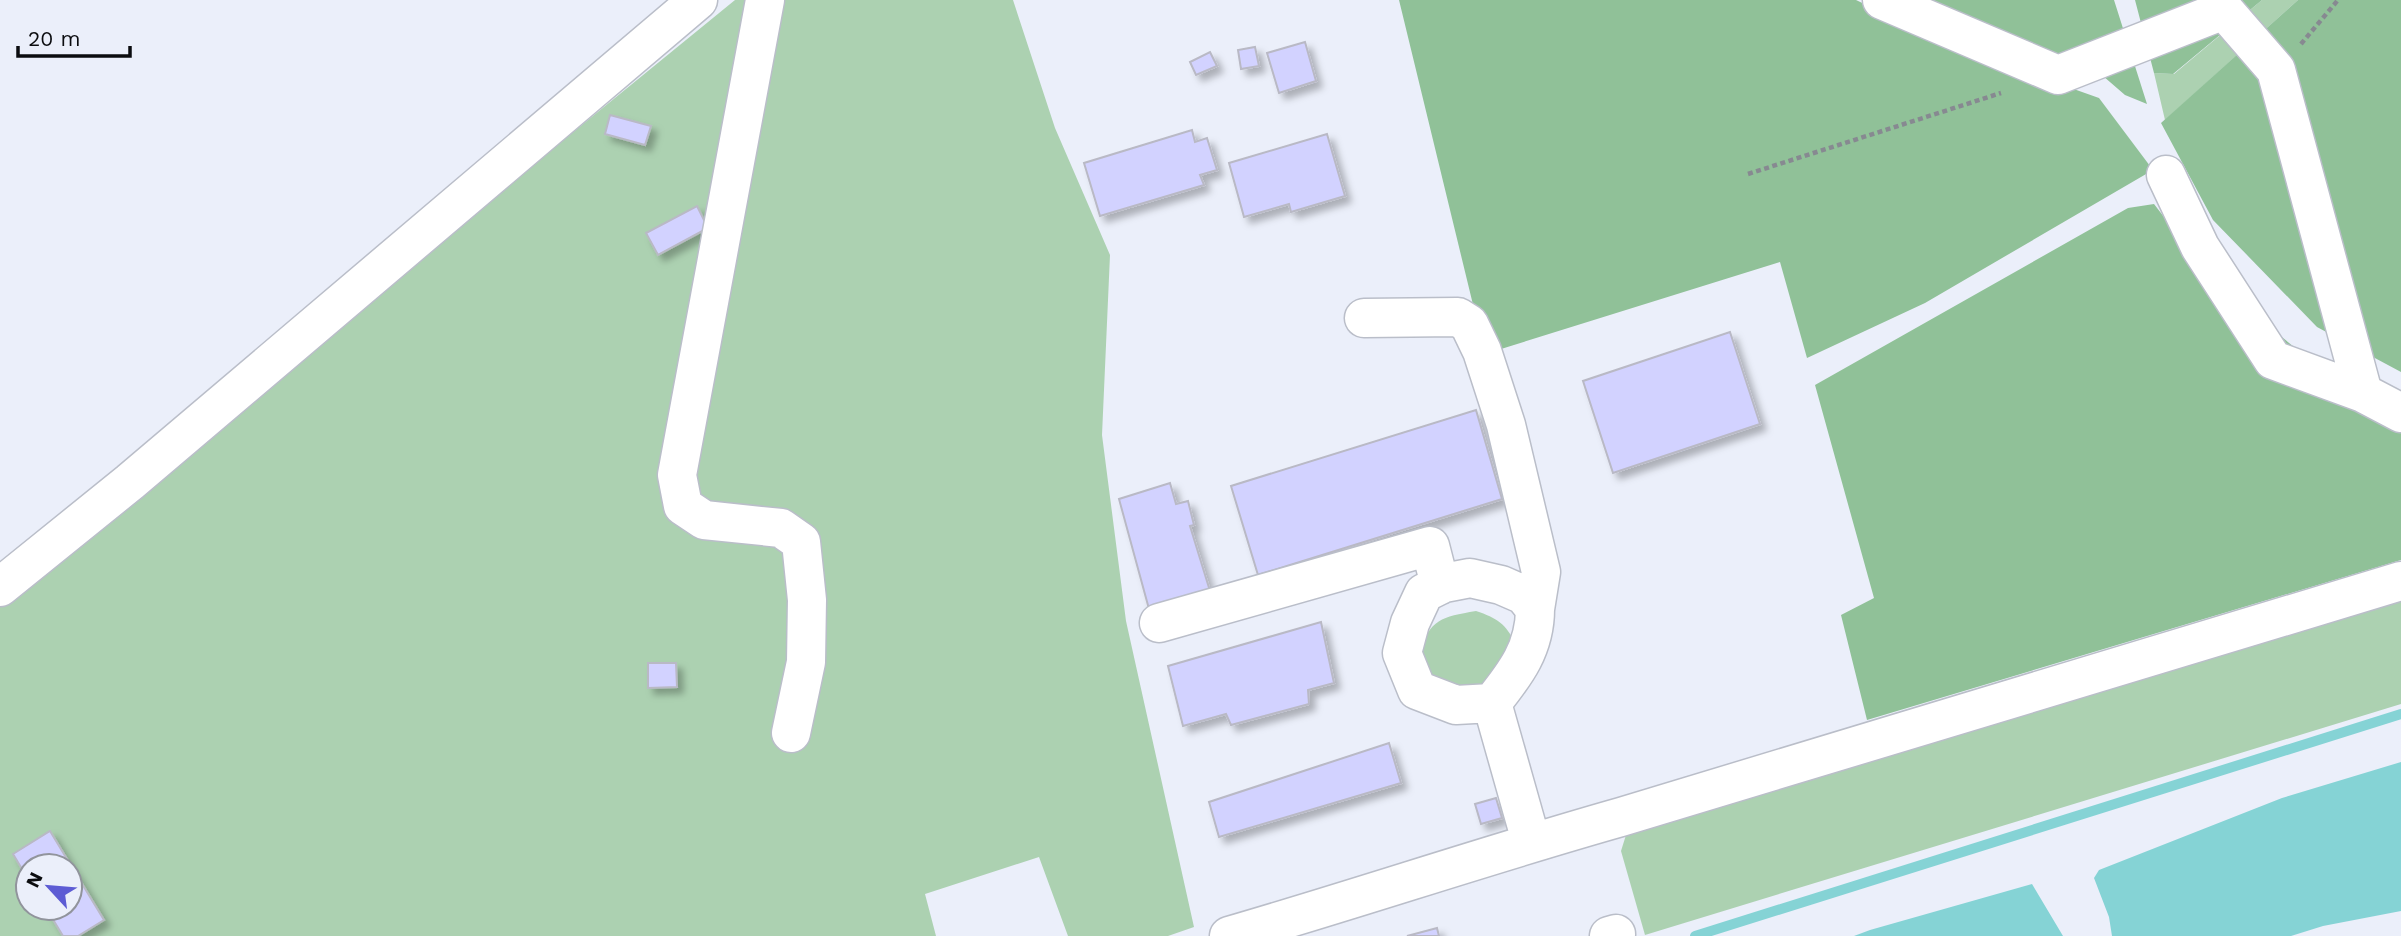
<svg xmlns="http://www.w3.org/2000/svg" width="2401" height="936" font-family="'Work Sans',sans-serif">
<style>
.green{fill:#acd1b1;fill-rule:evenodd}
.forest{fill:#90c198}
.water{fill:#85d3d5}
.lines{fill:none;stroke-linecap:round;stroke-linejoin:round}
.stream{stroke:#85d3d5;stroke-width:10}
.building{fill:#d2d2ff;stroke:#b9b9c5;stroke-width:2;filter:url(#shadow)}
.minor-casing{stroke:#babec9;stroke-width:41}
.path{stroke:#878991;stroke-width:4.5;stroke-dasharray:5 3.5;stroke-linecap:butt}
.minor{stroke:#fff;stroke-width:38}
</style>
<defs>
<filter id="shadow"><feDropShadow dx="6" dy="6" stdDeviation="3.5" flood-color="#0004"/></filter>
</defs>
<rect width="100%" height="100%" fill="#ebeffa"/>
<path class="green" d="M735 0H1013L1055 128 1110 255 1102 435 1126 621 1194 927 1168 936H1068L1039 857 925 894 936 936H0V600ZM28 866H70V908H28Z
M2262 0H2298L2165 120 2154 73 2174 74Z
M2401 592V704L1645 935 1621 851 1626 835Z
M1476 611C1497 618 1506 624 1515 643L1481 690 1436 688 1418 653C1431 619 1441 617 1476 611Z"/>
<path class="forest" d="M1399 0H1856L1952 46 2099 98 2153 170 1925 303 1807 358 1780 262 1485 354Z
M1911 0H2114L2147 104 2125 95 2103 76Z
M2135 0H2262L2173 74 2154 73Z
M2298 0H2401V372L2317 327 2213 220 2161 123Z
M2154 204 2213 281 2310 360 2401 406V560L1867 720 1841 615 1874 598 1815 385 2128 208Z"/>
<path class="water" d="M2401 762V911L2323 926 2291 936H2112L2109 917 2094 878 2099 870 2282 798Z
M2032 884 2063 936H1854L1870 930Z"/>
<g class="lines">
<path class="stream" d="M1695 936 2401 714"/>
</g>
<path class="building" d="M1305 42 1316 81 1279 93 1267 53Z
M1255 47 1259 66 1241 69 1238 50Z
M1210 52 1217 66 1196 75 1190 62Z
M610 115 651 126 645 145 605 134Z
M1192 130 1195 142 1207 138 1217 170 1200 175 1204 185 1100 216 1084 163Z
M1327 134 1345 196 1291 212 1289 204 1244 217 1229 163Z
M697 206 708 228 658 255 646 233Z
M1730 332 1760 424 1613 473 1583 381Z
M1476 410 1502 499 1258 575 1231 486Z
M1170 483 1176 504 1188 501 1194 525 1190 526 1210 591 1149 609 1119 499Z
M1321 622 1334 683 1308 690 1309 704 1231 725 1226 714 1183 726 1168 666Z
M648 663H676L677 687 648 688Z
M1389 743 1401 783 1219 837 1209 802Z
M1496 798 1502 818 1481 824 1475 804Z
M50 831 104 920 78 936H63L46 908H70V866H28V879L13 854Z
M1437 928 1439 936H1407Z"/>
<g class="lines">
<g class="minor-casing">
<path id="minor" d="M765 0 677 475 683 506 704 520 781 528 801 542 807 600 806 662 791 733
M1882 0 2058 75 2224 10 2276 70 2363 393
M2166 175 2200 247 2273 360 2363 393 2401 413
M1364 318 1458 317 1469 324 1482 351 1506 425 1541 572 1535 609
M0 587 130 482 698 0
M1159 623 1430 546 1440 585
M1492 703C1516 673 1535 648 1535 609L1524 595 1501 585 1470 578 1444 583 1424 593 1410 623 1402 653 1417 690 1456 705 1492 703 1531 841
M1229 936C1360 898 1490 854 1621 817L2401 581
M1609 936 1616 934"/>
</g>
<path class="path" d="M2301 44 2338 0
M1748 174 2001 93"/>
<use href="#minor" class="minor"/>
</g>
<g transform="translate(49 887) rotate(296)"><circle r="33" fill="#ebeffa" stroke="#91949c" stroke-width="2"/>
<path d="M0-5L12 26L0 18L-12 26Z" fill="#5d5cd4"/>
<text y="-10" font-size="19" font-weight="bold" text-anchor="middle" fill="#0b0c0f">N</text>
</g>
<path d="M18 46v10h112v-10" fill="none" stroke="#0b0c0f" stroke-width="3.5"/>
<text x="28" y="46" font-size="21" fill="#0b0c0f" stroke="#ebeffa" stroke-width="5" paint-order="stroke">20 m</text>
</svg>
